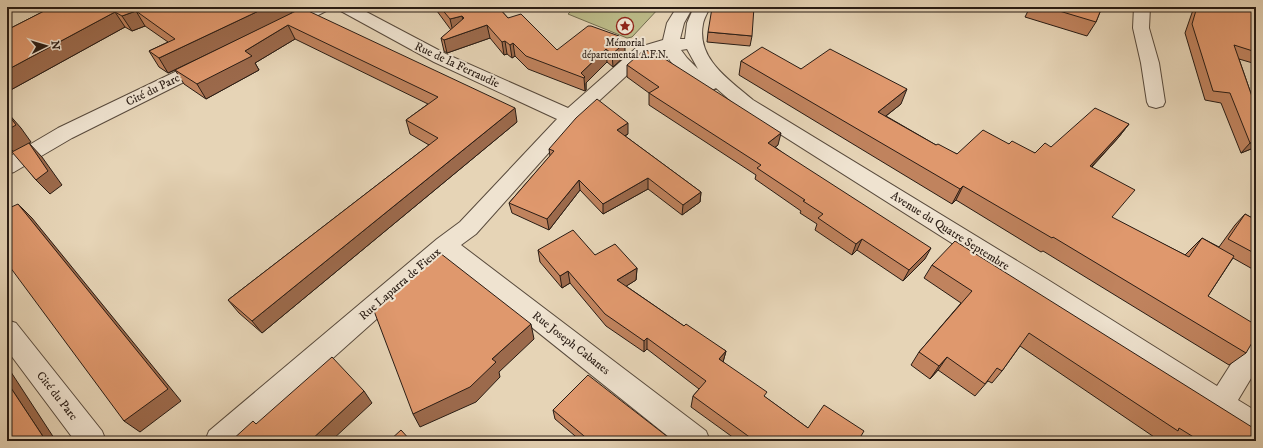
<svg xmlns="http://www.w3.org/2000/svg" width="1263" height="448" font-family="'IM FELL DW Pica',serif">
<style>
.green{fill:#bcbb89;stroke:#726c4e}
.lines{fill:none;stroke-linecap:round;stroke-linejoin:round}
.minor-casing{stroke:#584a3c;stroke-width:2}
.minor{fill:#efe3d0;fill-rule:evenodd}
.wall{fill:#c0835e;stroke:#291c14}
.shaded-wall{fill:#9c6a4c;stroke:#291c14}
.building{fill:#df986d;stroke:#291c14}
.labels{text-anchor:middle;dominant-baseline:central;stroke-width:4;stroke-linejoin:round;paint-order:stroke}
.far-poi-label{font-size:10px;fill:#291c14;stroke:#efe3d0}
.street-label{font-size:12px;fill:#291c14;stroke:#efe3d0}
</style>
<rect width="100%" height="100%" fill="#e6d4b6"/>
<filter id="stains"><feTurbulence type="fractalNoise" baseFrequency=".005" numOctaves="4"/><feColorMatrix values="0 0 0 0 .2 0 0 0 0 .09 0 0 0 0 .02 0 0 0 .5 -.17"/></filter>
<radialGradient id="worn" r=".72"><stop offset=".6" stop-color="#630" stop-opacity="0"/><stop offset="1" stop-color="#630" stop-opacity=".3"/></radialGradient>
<path class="green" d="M575 7H660L632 37 627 38 568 14Z"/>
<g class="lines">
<g class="minor-casing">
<path id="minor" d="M309 7H330L328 10 291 29 285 30 279 29 277 25 279 21Z
M337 7H357L446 54 568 108 636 48 663 40 667 23 677 7H693L684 23 680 39H685L687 23 694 7H710C708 12 704 18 703 24 696 59 730 80 753 100L1045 278 1217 386 1247 339 1256 336V370L1238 400 1256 411V439L1246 435 1029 292 739 108 716 88C701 98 669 64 664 50L648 56 577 121 476 234 461 245 706 431 710 441H674L445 258 240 441H205L209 431 437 239 460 222 557 119 434 62 339 10ZM687 49 698 69 687 58 681 50Z
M1134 7H1150L1149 28 1159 63 1165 102 1163 106 1156 108 1149 106 1147 102 1141 63 1133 28Z
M206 59 212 60 215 64 212 68 72 138 14 172 7 174V158L58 128 200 60Z
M7 320 16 323 102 431 106 441H75L7 350Z"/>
</g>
<use href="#minor" class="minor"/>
</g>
<path class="wall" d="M52 7 175 11 289 7 291 13 517 122 262 333 239 313 228 300 429 145 410 134 406 120 428 104 295 39 255 63 259 70 206 99 184 84 175 70 168 73 159 67 149 51 168 42 145 26 132 31 125 27 7 92V30Z
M434 7H498L508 18 557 50 619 41 625 56 613 67 607 62 586 83V90L585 91 528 69 515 56 512 58 507 54 504 55 490 38 447 53 444 51 441 38 451 30Z
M1030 7H1102L1096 22 1087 36 1025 17Z
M1194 7H1256V64L1239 59 1256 108V147L1241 153 1221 103 1205 100 1185 33Z
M708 32 752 36 750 46 707 42Z
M741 61 801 69 901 104 886 116 936 145 957 154 1009 144 1035 153 1051 147 1129 124 1118 138 1092 167 1112 218 1185 255 1202 238 1219 247 1235 225 1245 214 1256 220V271L1233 258 1208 296 1246 353 1229 365 1043 251 1041 252 956 200 952 204 739 75Z
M627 65 778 145 775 147 925 259 903 281 857 250 852 255 815 230 817 224 800 213 801 211 755 179 756 175 649 105V93L627 77Z
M628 134 625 136 701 192 700 202 682 215 648 189 603 214 580 190 549 230 512 213 509 203 550 156 549 149Z
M538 250 595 255 637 268 636 280 626 286 684 326 726 351 723 362 765 397 808 428 858 441H738L691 407 693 396 699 389 647 349 644 352 606 326 570 283 562 288 540 262Z
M932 265 1248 441H1166L1164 440 1162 441H1160L1020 346 1002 371 992 383 988 381 975 396 938 370 930 379 911 365 919 352 961 303 924 278Z
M1256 373V382L1252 380Z
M553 410 673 441H581L555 419Z"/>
<path class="shaded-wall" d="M267 7H289L292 14 168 73 159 58Z
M136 11 145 26 132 31 122 16Z
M115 12 125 27 7 92V70Z
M462 16 465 28 453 32 450 19Z
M288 25 295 39 255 63 259 70 206 99 197 84 245 51Z
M487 25 490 38 447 53 444 40Z
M619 36V47L625 43V56L613 67 612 54 615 40Z
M505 41 507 54 504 55 502 42Z
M513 43 515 56 512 58 510 45Z
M606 49 607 62 586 83V90L585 91 584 78 581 73Z
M907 89 901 104 873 126 878 112Z
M515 108 517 122 262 333 252 321Z
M7 112 21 128 31 142 29 143 42 157 62 185 50 194 36 180 14 152 7 145Z
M628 123V134L617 140V130Z
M1129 124 1118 138 1079 180 1090 166Z
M781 133 778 145 765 155 768 143Z
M1256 141V147L1241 153 1250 143Z
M648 178V189L603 214V204Z
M579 180 580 190 549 230 547 219Z
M963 186 956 200 952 204 960 189Z
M701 192 700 202 682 215 683 205Z
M18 204 32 218 181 401 140 432 124 421Z
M862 239 857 250 852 255 856 244Z
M931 248 925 259 903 281 909 270Z
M637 268 636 280 617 292V280Z
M568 271 570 283 562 288 560 276Z
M531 324 534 339 499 372 500 377 476 402 420 427 413 414 492 359Z
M647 338V349L644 352V341Z
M726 351 723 362 719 359Z
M947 357 938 370 930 379 939 366Z
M7 366 56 441H46L7 382Z
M364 391 372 403 331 441H310Z"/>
<path class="building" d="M52 7H168L175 11 183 7H267L159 58 149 51 175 39 136 11 122 16 115 12 7 70V30Z
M440 7H498L508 18 521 14 557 50 588 26H591L619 36 615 40 625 43 612 54 606 49 581 73 585 77 584 78 526 56 513 43 510 45 505 41 502 42 487 25 444 40 441 38 464 18 462 16 450 19Z
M713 7H754L752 36 708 32 712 8Z
M1046 7H1102L1096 22Z
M1197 7H1256V52L1234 45 1256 108V141L1250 143 1230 93 1213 91 1192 24Z
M302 8 515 108 252 321 228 300 438 138 406 120 438 97 288 25 245 51 252 56 197 84 175 70Z
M762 47 801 69 830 49 907 89 878 112 936 145 938 144 957 154 983 130 1009 144 1012 141 1035 153 1045 143 1051 147 1095 108 1129 124 1090 166 1135 190 1112 217 1189 257 1202 238 1234 256 1208 296 1256 325V336L1246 353 1053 237 1052 238 963 186 960 189 741 61Z
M644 50 654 52 781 133 768 143 931 248 909 270 862 239 856 244 818 218 823 214 803 201 805 200 757 168 761 165 649 93 659 87 627 65Z
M597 99 628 123 617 130 701 192 683 205 648 178 603 204 579 180 547 219 509 203 554 151 549 149 576 118Z
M7 113 16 125 7 130Z
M29 143 48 171 36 180 12 152Z
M18 204 168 389 124 421 7 263V209Z
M1245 214 1256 220V254L1228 239Z
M573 230 595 255 615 244 637 268 617 280 684 326 686 324 726 351 719 359 767 392 764 396 808 428 824 405 864 431 858 441H806L801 437 798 441H755L693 396 706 381 647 338 644 341 605 314 568 271 560 276 538 250Z
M955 241 1255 429 1248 441H1200L1179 428 1178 431 1029 333 1002 371 997 368 985 384 947 357 939 366 919 352 972 291 932 265Z
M440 253 531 324 492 359 496 362 470 387 413 414 374 311Z
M332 357 364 391 310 441H231L253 421 256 424Z
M588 375 673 441H590L553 410Z
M7 382 46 441H7Z
M401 430 411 441H389Z"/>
<defs>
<g id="sight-ring" transform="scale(0.9)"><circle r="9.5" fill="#efe3d0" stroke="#8f2418" stroke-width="1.5"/><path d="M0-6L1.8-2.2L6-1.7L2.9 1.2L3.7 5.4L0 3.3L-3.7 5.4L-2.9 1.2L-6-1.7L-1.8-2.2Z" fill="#8f2418"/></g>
</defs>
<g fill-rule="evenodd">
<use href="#sight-ring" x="625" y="26"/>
</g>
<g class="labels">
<g class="far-poi-label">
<text x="625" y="43">Mémorial<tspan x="625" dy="12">départemental A.F.N.</tspan></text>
</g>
<g class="street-label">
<text transform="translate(457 65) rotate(25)">Rue de la Ferraudie</text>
<text transform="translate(153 90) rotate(-26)">Cité du Parc</text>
<text transform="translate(950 231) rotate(32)">Avenue du Quatre Septembre</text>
<text transform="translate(400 284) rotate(-41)">Rue Laparra de Fieux</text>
<text transform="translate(571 343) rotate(38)">Rue Joseph Cabanes</text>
<text transform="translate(57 396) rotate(52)">Cité du Parc</text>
</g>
</g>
<rect width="1263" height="448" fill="none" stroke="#e6d4b6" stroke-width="24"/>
<rect x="8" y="8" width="1247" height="432" fill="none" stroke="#291c14" stroke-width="2"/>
<rect x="12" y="12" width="1239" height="424" fill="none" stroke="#291c14"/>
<g transform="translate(46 46) rotate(85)" stroke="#efe3d0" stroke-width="3" paint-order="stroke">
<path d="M0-3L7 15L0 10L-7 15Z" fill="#291c14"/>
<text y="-6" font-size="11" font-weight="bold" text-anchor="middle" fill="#291c14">N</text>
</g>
<rect width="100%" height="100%" filter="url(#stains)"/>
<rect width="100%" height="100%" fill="url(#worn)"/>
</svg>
